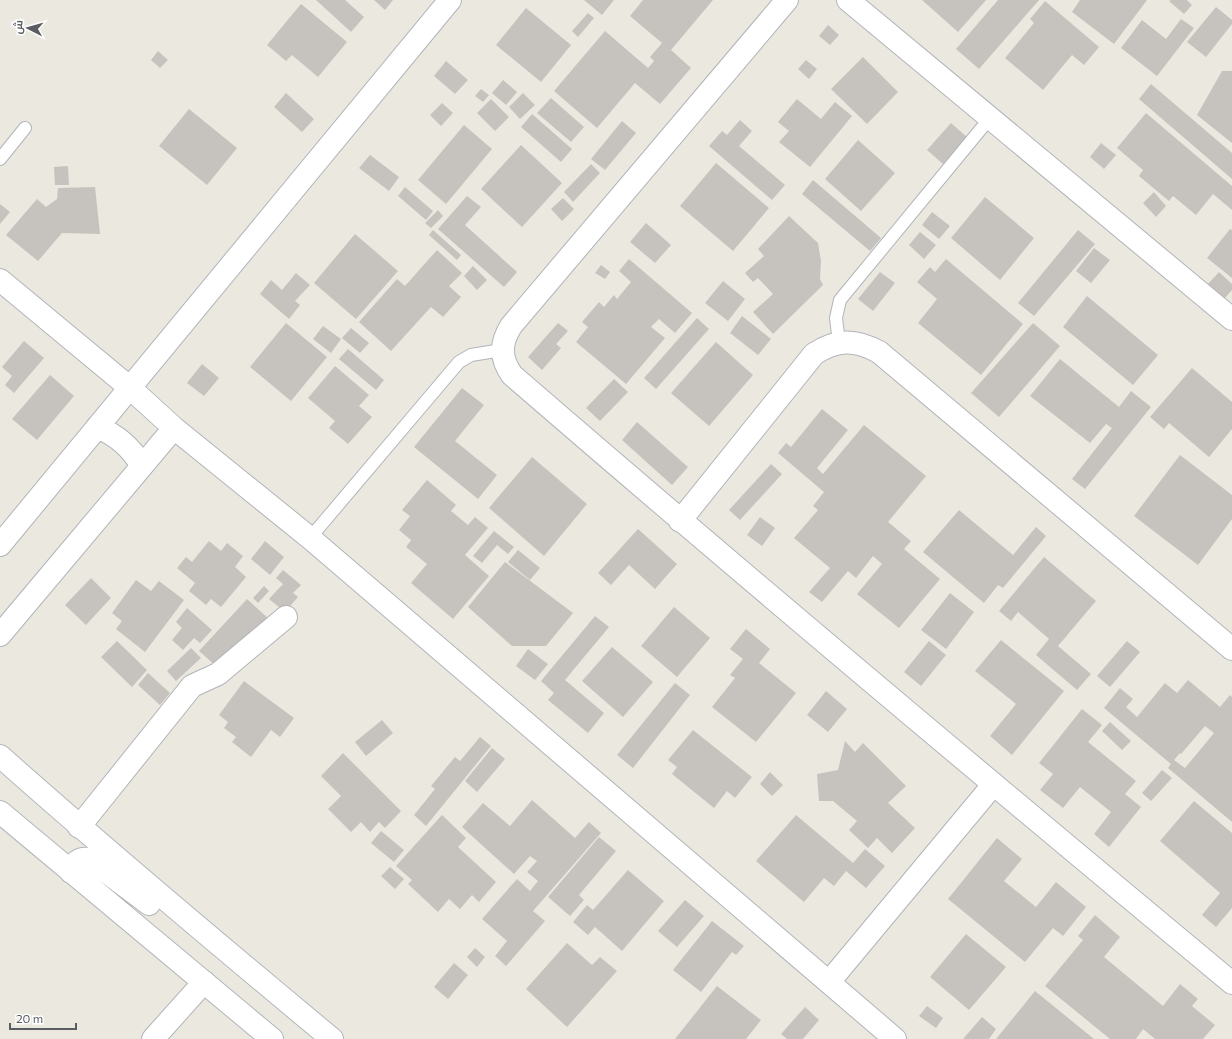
<svg xmlns="http://www.w3.org/2000/svg" width="1232" height="1039" font-family="Commissioner,Cairo,sans-serif">
<style>
.building{fill:#c6c3be;fill-rule:evenodd}
.lines{fill:none;stroke-linecap:round;stroke-linejoin:round}
.service-casing{stroke:#b1b4b8;stroke-width:14}
.minor-casing{stroke:#b1b4b8;stroke-width:24}
.secondary-casing{stroke:#b2b6bb;stroke-width:24}
.service{stroke:#fff;stroke-width:12}
.minor{stroke:#fff;stroke-width:22}
.secondary{stroke:#fff;stroke-width:22}
</style>
<rect width="100%" height="100%" fill="#ebe8e0"/>
<path class="building" d="M316 0H345L364 17 351 32Z
M374 0H393L385 10Z
M584 0H614L602 15Z
M643 0H713L671 50 691 68 660 104 635 83 597 128 554 91 605 31 648 68 654 61 650 57 662 43 630 16Z
M922 0H986L958 32Z
M998 0H1039L979 69 956 49Z
M1080 0H1147L1114 44 1072 12Z
M1171 0H1187L1192 5 1184 14 1169 1Z
M1045 1 1099 47 1084 65 1072 55 1043 90 1005 58 1034 23 1030 19Z
M301 4 347 42 318 77 292 55 286 61 267 45Z
M1216 7 1232 20V24L1206 57 1187 42Z
M526 8 571 45 541 82 496 45Z
M588 13 594 18 578 37 572 31Z
M1181 19 1194 28 1157 76 1121 48 1142 20 1166 39Z
M828 25 839 35 830 45 819 36Z
M158 51 168 60 160 68 151 60Z
M863 57 898 92 867 124 831 89Z
M806 60 817 69 809 79 798 69Z
M446 61 468 80 455 94 434 76Z
M1222 71H1232V143L1197 115Z
M503 80 517 92 506 105 492 93Z
M1151 84 1232 153V179L1139 99Z
M481 89 489 95 483 102 475 96Z
M286 93 314 119 302 132 274 107Z
M523 93 535 105 520 119 509 107Z
M551 98 584 127 571 142 537 113Z
M491 99 509 117 495 131 477 113Z
M797 99 821 119 835 102 852 116 810 167 779 142 789 131 778 122Z
M442 103 453 113 441 126 430 115Z
M189 109 237 148 207 185 159 146Z
M1146 113 1232 186V210L1213 194 1196 215 1173 196 1169 201 1139 176 1143 170 1117 148Z
M532 114 572 149 561 162 521 127Z
M740 120 752 131 739 146 785 185 772 200 709 146 722 131 727 135Z
M622 121 636 133 605 170 591 159Z
M951 123 967 137 943 164 927 150Z
M464 125 492 149 446 204 418 180Z
M858 140 895 173 861 211 825 179Z
M1101 143 1116 155 1104 169 1090 157Z
M521 145 562 183 522 227 481 189Z
M370 155 399 177 389 191 359 168Z
M716 163 769 208 733 251 680 206Z
M591 164 600 173 573 202 564 192Z
M68 166 69 185H55L54 167Z
M813 180 881 238 870 251 802 194Z
M95 187 100 234 62 233 38 261 6 235 37 199 46 207 57 199 58 188Z
M405 187 433 211 426 220 398 196Z
M1154 192 1166 206 1156 217 1143 203Z
M467 196 481 207 465 225 517 272 504 287 438 229Z
M985 197 1034 238 1000 280 951 238Z
M563 198 574 209 562 221 551 209Z
M0 204 10 212 0 224Z
M438 210 443 216 431 228 425 223Z
M932 212 950 226 939 239 922 225Z
M789 216 818 243 821 261 820 279 823 285 773 334 753 312 773 294 758 278 753 282 745 273 764 256 758 249Z
M646 223 671 245 655 263 630 242Z
M1230 229 1232 230V278L1207 258Z
M433 230 461 255 457 260 429 235Z
M1078 230 1095 244 1034 316 1018 303Z
M920 232 936 245 924 259 909 245Z
M355 234 398 271 356 319 314 283Z
M1094 248 1110 260 1091 283 1076 271Z
M437 250 462 273 449 286 461 297 443 317 431 307 391 351 359 322 397 279 405 286Z
M629 259 692 313 675 333 659 319 651 327 665 338 626 384 576 342 588 327 582 322 599 302 604 307 614 295 617 299 631 282 619 271Z
M946 259 1023 324 981 375 918 323 937 299 917 282 930 267 935 272Z
M601 265 610 272 605 279 595 273Z
M473 266 487 280 477 290 464 276Z
M880 272 895 283 873 311 858 299Z
M1219 272 1232 284V290L1224 299 1207 285Z
M296 273 310 285 295 301 300 305 289 319 260 294 271 280 282 290Z
M723 281 745 299 728 321 705 303Z
M1087 296 1158 355 1133 385 1063 327Z
M742 316 771 339 758 355 730 333Z
M697 318 709 329 656 389 644 378Z
M286 323 327 357 291 401 250 367Z
M558 323 568 331 556 344 561 348 542 370 528 357Z
M1033 323 1060 346 999 417 971 393Z
M323 326 341 339 331 353 313 339Z
M351 328 369 343 360 353 342 338Z
M24 341 44 358 14 393 5 385 12 376 2 367Z
M716 342 753 375 709 426 671 393Z
M348 349 384 380 376 390 339 359Z
M1060 359 1119 407 1131 391 1151 407 1085 489 1072 479 1112 428 1106 424 1090 443 1030 396Z
M202 364 219 378 204 396 187 383Z
M335 366 369 395 359 406 372 417 348 444 329 428 335 421 308 398Z
M1192 368 1232 402V429L1209 457 1169 423 1164 429 1150 417Z
M50 375 74 396 37 440 12 419Z
M614 379 628 392 600 421 586 408Z
M462 388 484 405 455 441 497 475 478 499 414 447Z
M822 409 848 430 817 468 823 474 864 425 926 476 888 522 911 541 904 549 940 579 899 628 857 594 882 564 873 556 856 578 848 571 822 602 809 592 830 568 794 538 818 510 813 506 824 492 778 453 786 443 791 447Z
M637 422 688 467 672 485 622 440Z
M1180 455 1232 495V519L1198 565 1134 516Z
M532 457 587 504 544 556 489 508Z
M771 464 782 474 740 520 729 510Z
M427 480 456 505 451 511 468 525 475 517 488 528 465 555 489 576 453 619 411 583 427 564 406 547 411 540 399 530 410 516 402 510Z
M959 510 1013 555 1036 527 1046 536 1003 588 998 585 984 603 923 552Z
M760 517 775 528 762 546 747 535Z
M638 529 677 564 655 589 629 565 611 585 598 573Z
M494 531 514 547 508 554 497 545 482 563 473 556Z
M209 541 221 551 227 543 243 556 235 567 246 577 221 607 211 599 206 605 189 591 195 583 177 568 186 557 192 562Z
M265 541 284 557 270 575 251 559Z
M518 550 540 568 530 580 508 562Z
M1044 557 1096 601 1058 646 1091 674 1077 690 1036 655 1049 639 1018 612 1011 621 999 611Z
M505 562 573 613 546 646H512L468 607Z
M283 570 301 585 293 593 298 597 285 612 269 599 283 584 276 578Z
M91 578 111 598 86 625 65 605Z
M136 580 151 591 159 581 184 600 145 652 116 629 122 621 112 613Z
M264 586 269 591 258 603 253 598Z
M950 593 974 612 946 649 921 630Z
M247 599 270 620 243 650 236 644 216 666 199 651Z
M674 607 710 638 677 677 641 646Z
M187 608 212 630 200 643 194 638 183 650 172 640 182 628 176 622Z
M595 616 609 627 565 680 604 713 588 733 548 700 554 693 541 681Z
M746 629 770 649 759 663 796 693 756 742 712 707 735 678 730 675 743 659 730 649Z
M1001 640 1064 691 1012 755 990 736 1016 704 975 671Z
M117 641 147 670 132 687 101 657Z
M929 641 946 655 921 686 904 672Z
M1127 641 1140 652 1110 687 1097 676Z
M612 647 653 682 623 717 582 681Z
M191 648 201 658 176 681 167 671Z
M528 649 548 664 535 680 516 666Z
M148 673 170 693 160 705 138 685Z
M1188 680 1220 707 1230 695 1232 697V822L1168 768 1171 764 1104 708 1120 688 1133 699 1126 707 1137 717 1165 683 1177 693ZM1205 726 1214 733 1185 768 1174 760 1180 753 1181 754Z
M244 681 294 718 280 737 271 730 251 757 232 742 236 737 224 728 228 722 219 715Z
M675 683 690 695 633 768 617 755Z
M826 691 847 709 828 732 807 715Z
M1082 709 1102 725 1088 742 1136 781 1125 794 1141 807 1109 847 1094 834 1111 812 1080 787 1063 808 1040 790 1053 774 1039 763Z
M382 720 393 733 366 756 355 742Z
M1110 722 1131 741 1122 750 1102 731Z
M693 730 752 777 735 798 727 791 714 808 672 774 677 767 668 760Z
M480 737 491 746 426 826 414 815 435 789 431 786 455 757 460 761Z
M845 741 855 752 863 743 906 786 888 803 915 828 892 853 877 838 868 848 849 830 857 821 833 801H819L817 774 838 770Z
M492 748 505 759 477 792 465 781Z
M343 753 401 811 385 828 379 822 370 832 361 822 351 832 328 809 341 796 321 776Z
M1162 770 1172 778 1151 801 1142 793Z
M770 772 783 785 772 796 760 784Z
M532 800 575 838 589 822 601 833 533 911 545 921 506 966 495 956 507 941 482 919 517 879 530 891 538 881 527 872 537 861 530 856 514 874 462 827 483 803 510 826Z
M1194 801 1232 833V908L1216 927 1202 915 1220 893 1160 841Z
M442 815 466 838 458 847 496 882 479 902 472 895 460 909 449 899 438 912 408 884 412 880 396 866Z
M796 815 853 863 865 849 885 866 866 888 846 871 834 886 824 878 804 902 756 861Z
M381 831 404 850 394 862 371 843Z
M599 837 616 851 579 895 584 900 570 916 548 897Z
M997 838 1022 859 1004 881 1036 907 1056 882 1086 907 1063 936 1053 928 1025 962 948 899Z
M390 867 404 879 395 889 381 876Z
M628 870 664 901 622 951 595 927 588 935 573 922 587 905 593 910Z
M685 900 704 916 677 947 658 931Z
M1095 915 1120 937 1104 957 1163 1006 1180 984 1198 999 1192 1006 1215 1025 1203 1039H1155L1143 1029 1136 1039H1110L1045 986 1083 940 1078 936Z
M712 921 744 946 736 955 732 952 701 992 673 970Z
M966 934 1006 967 969 1010 930 977Z
M567 943 592 965 600 957 617 971 567 1027 526 989Z
M475 948 485 957 477 967 467 957Z
M454 963 468 975 448 999 434 987Z
M717 986 761 1020 746 1039H675Z
M1035 991 1094 1039H996Z
M927 1006 943 1018 936 1028 919 1016Z
M805 1007 819 1020 803 1039H787L781 1034Z
M982 1017 996 1029 989 1039H963Z"/>
<g class="lines">
<g class="service-casing">
<path id="service" d="M0 159 25 128
M839 343 836 318 840 300 990 118
M310 538 459 362 471 355 502 350"/>
</g>
<g class="minor-casing">
<path id="minor" d="M787 0 511 326C500 344 500 358 512 375 750 581 990 782 1232 983
M848 0 1232 319
M0 280 129 387 174 428 310 538 895 1039
M97 427C117 435 131 447 142 466
M680 521 814 354C837 339 855 339 879 352L1232 649
M0 545 450 0
M0 635 174 428
M79 827 192 686 218 674 286 617
M829 982 993 785
M153 1039 204 982"/>
</g>
<g class="secondary-casing">
<path id="secondary" d="M0 756C109 853 220 946 332 1039
M0 812 272 1039
M71 872C74 862 79 858 89 859L149 904"/>
</g>
<use href="#service" class="service"/>
<use href="#minor" class="minor"/>
<use href="#secondary" class="secondary"/>
</g>
<g transform="translate(28 28) rotate(276)" stroke="#ffffff" stroke-width="3" paint-order="stroke">
<path d="M0-3L7 15L0 10L-7 15Z" fill="#595d61"/>
<text y="-6" font-size="11" font-weight="bold" text-anchor="middle" fill="#595d61">ش</text>
</g>
<path d="M10 1023v6h66v-6" fill="none" stroke="#595d61" stroke-width="2"/>
<text x="16" y="1023" font-size="12" fill="#595d61" stroke="#ffffff" stroke-width="3" paint-order="stroke">20 m</text>
</svg>
